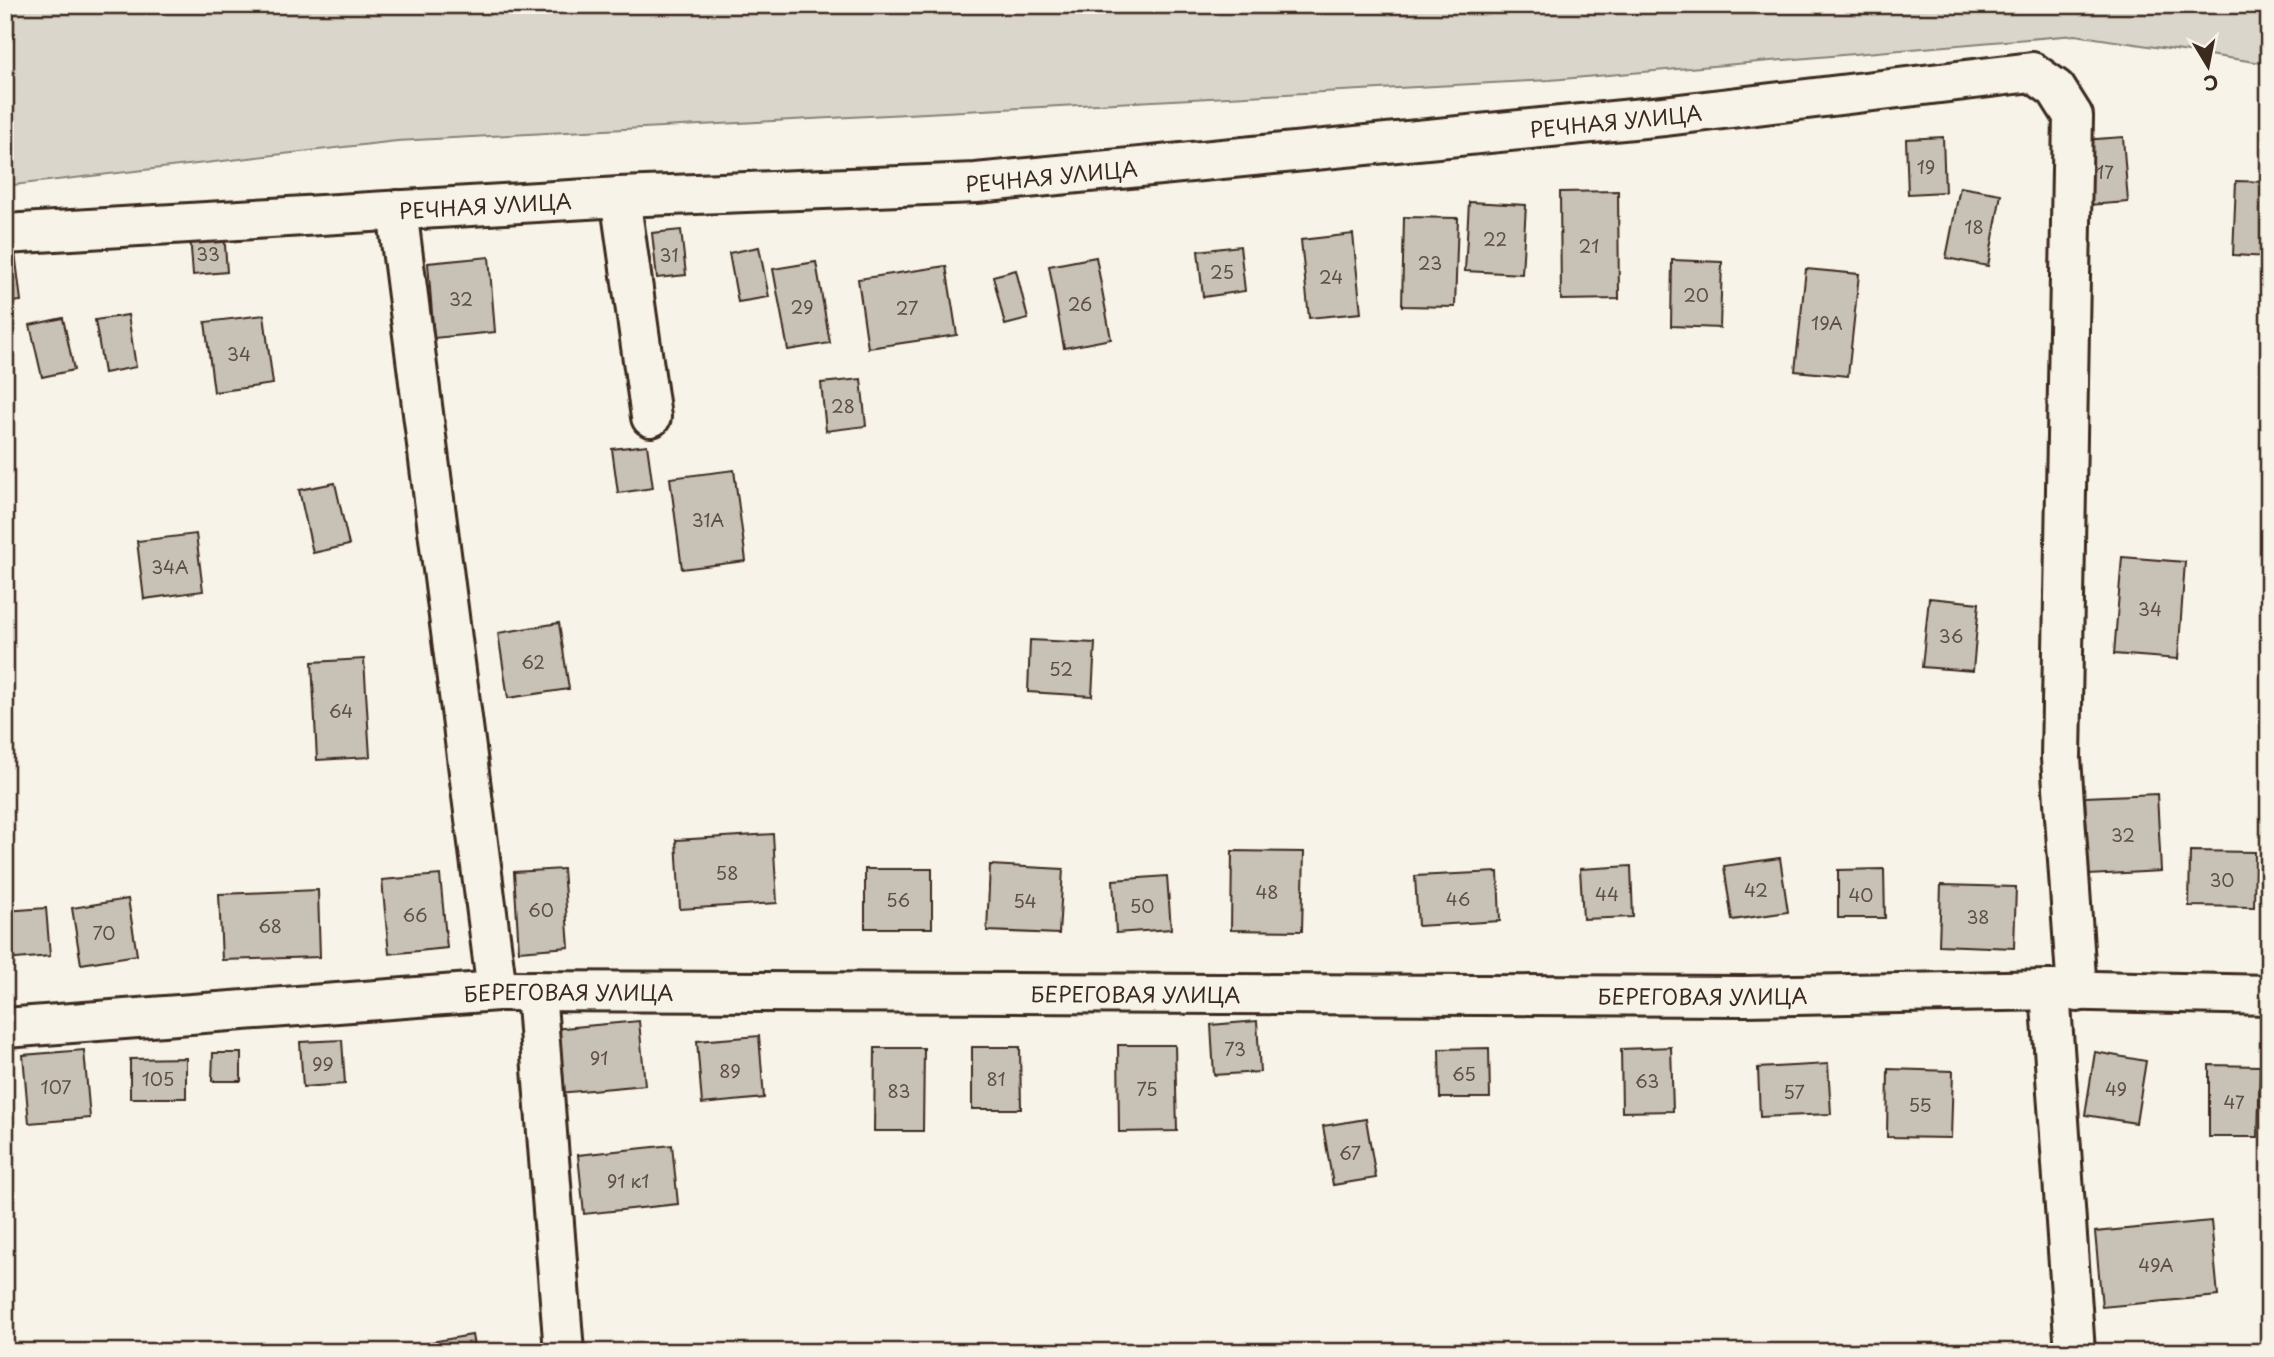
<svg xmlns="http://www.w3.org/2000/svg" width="2274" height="1357" font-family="'Playpen Sans',sans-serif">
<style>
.green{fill:#dbd6cb;stroke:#8b8074;stroke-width:2}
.building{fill:#c8c1b6;stroke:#3b2a1e;stroke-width:2}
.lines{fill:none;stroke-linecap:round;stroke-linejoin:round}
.minor-casing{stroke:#3b2a1e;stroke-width:44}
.minor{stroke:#f7f3e8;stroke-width:38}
.labels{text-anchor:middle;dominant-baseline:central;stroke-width:5;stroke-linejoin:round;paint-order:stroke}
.number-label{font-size:18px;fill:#5e5044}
.street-label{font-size:21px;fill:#3b2a1e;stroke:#f7f3e8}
</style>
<rect width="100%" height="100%" fill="#f7f3e8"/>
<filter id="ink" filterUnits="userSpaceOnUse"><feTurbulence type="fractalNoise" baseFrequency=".0143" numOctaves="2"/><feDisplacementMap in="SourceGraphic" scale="14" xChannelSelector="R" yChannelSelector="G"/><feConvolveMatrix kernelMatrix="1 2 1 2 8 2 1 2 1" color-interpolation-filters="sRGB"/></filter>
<g filter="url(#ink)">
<path class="green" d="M5 5H2269V64L2075 35 1550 80 397 141 5 186Z"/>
<path class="building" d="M1943 137 1945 192 1908 194 1906 139Z
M2123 137 2128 202 2088 205 2083 140Z
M2236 181 2269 182 2268 257 2233 255Z
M1960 187 2001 194 1988 266 1946 258Z
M1618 191 1619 299 1561 300 1560 192Z
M1469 202 1526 205 1522 274 1465 271Z
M1404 217 1458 218 1455 307 1402 306Z
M681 230 686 275 657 278 652 233Z
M224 232 227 272 193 275 190 235Z
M1353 234 1361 313 1309 318 1301 240Z
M1240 246 1245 291 1203 297 1198 251Z
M759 247 769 297 738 302 729 253Z
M15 252 21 301 5 303V253Z
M489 257 495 332 434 338 428 263Z
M1096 257 1111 339 1064 348 1049 266Z
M1672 260 1722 262 1720 328 1671 326Z
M816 262 830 343 788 350 773 269Z
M946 266 957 335 868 348 858 279Z
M1806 269 1859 274 1848 376 1795 371Z
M1016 270 1028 319 1005 325 993 276Z
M128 315 136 367 104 373 95 320Z
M264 315 273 384 214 392 205 322Z
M63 318 74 370 42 377 30 325Z
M861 379 866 426 826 431 821 383Z
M647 445 653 488 618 493 612 449Z
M734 470 746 561 682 569 670 478Z
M335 483 349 545 313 553 299 490Z
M196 534 203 591 144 599 137 541Z
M2122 557 2185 562 2178 659 2114 654Z
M1929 598 1979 603 1973 671 1922 667Z
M559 623 569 689 508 698 498 633Z
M1030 640 1095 643 1092 696 1028 692Z
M364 659 370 757 317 760 312 662Z
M2157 794 2161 871 2089 875 2085 797Z
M773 834 777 903 680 909 676 840Z
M1232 851 1304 852 1302 931 1231 930Z
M2190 851 2255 852 2254 907 2189 906Z
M1780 858 1788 912 1732 920 1724 866Z
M990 865 1063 869 1059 934 987 931Z
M1631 866 1633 917 1583 919 1580 869Z
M563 869 569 947 519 951 514 872Z
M865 869H932V928H865Z
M1884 869 1885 918H1838V870Z
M1498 872 1500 921 1418 926 1415 876Z
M440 875 447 948 389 954 382 880Z
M1167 876 1171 929 1116 933 1113 880Z
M1941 885 2016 887 2014 948 1939 945Z
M318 890 320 957 222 960 219 894Z
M128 899 137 955 81 964 72 908Z
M46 908 50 956 5 960V911Z
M639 1021 645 1085 559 1093 553 1029Z
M1257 1021 1260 1072 1214 1075 1211 1025Z
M759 1036 764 1098 702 1104 697 1041Z
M342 1040 345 1084 303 1087 300 1042Z
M1118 1045H1175L1177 1131 1119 1132Z
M972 1047H1020L1021 1109H972Z
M1671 1047 1673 1111 1622 1112 1621 1049Z
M875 1048H924L923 1131H874Z
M1489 1048 1490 1098H1440L1439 1049Z
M84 1050 90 1118 29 1123 23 1055Z
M2095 1052 2146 1061 2136 1123 2085 1115Z
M213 1053H241V1081H212Z
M186 1058V1098H130V1059Z
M1828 1064 1831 1114 1760 1117 1758 1068Z
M2209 1065 2260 1066 2258 1137H2209Z
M1888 1069 1953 1071 1951 1138 1887 1137Z
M1366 1119 1376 1178 1333 1185 1323 1126Z
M672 1145 678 1204 584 1214 578 1155Z
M2211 1221 2218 1296 2102 1307 2095 1232Z
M472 1335 475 1352H433L431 1342Z"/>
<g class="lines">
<g class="minor-casing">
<g id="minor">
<path d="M620 197 651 417"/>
<path d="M397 210 497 991"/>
<path id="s1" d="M5 234 620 197 976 183 1664 116 2032 72 2056 89 2073 116 2061 758 2077 992"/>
<path d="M2050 990 2075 1352"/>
<path d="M536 991 564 1352"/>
<path id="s2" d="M5 1028 497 991 1744 996 2050 990 2269 995"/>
</g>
</g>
<use href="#minor" class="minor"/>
</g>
</g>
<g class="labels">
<g class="number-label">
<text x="1926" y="166">19</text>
<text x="2105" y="171">17</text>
<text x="1974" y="226">18</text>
<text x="1495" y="238">22</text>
<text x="1589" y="245">21</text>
<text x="208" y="253">33</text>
<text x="669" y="254">31</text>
<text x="1430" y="262">23</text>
<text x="1222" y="271">25</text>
<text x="1331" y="276">24</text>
<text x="1696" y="294">20</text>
<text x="461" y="298">32</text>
<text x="1080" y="303">26</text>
<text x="802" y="306">29</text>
<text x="907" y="307">27</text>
<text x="1827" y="322">19А</text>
<text x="239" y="353">34</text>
<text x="843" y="405">28</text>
<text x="708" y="519">31А</text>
<text x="170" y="566">34А</text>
<text x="2150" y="608">34</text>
<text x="1951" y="635">36</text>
<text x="533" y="661">62</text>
<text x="1061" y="668">52</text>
<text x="341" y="710">64</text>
<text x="2123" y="834">32</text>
<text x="727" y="872">58</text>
<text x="2222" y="879">30</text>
<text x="1756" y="889">42</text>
<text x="1267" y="891">48</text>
<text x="1607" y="893">44</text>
<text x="1861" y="894">40</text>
<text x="1458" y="898">46</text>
<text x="898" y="899">56</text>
<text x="1025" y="900">54</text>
<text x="1142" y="905">50</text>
<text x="541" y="909">60</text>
<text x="415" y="914">66</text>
<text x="1978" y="916">38</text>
<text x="270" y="925">68</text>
<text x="104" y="932">70</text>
<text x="1235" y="1048">73</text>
<text x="599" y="1057">91</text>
<text x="323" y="1063">99</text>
<text x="730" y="1070">89</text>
<text x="1464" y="1073">65</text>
<text x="158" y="1078">105</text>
<text x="996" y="1078">81</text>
<text x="1647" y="1080">63</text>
<text x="56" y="1086">107</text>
<text x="1147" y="1088">75</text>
<text x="2116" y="1088">49</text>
<text x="899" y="1090">83</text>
<text x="1794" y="1091">57</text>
<text x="2234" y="1101">47</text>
<text x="1920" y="1104">55</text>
<text x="1350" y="1152">67</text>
<text x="628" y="1180">91 к1</text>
<text x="2156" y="1264">49А</text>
</g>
<g class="street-label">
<text stroke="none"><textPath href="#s1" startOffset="1615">РЕЧНАЯ УЛИЦА</textPath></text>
<text stroke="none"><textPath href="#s1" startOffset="1048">РЕЧНАЯ УЛИЦА</textPath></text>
<text stroke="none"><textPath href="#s1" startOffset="481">РЕЧНАЯ УЛИЦА</textPath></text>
<text stroke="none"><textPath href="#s2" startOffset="565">БЕРЕГОВАЯ УЛИЦА</textPath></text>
<text stroke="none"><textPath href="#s2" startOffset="1132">БЕРЕГОВАЯ УЛИЦА</textPath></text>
<text stroke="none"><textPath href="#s2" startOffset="1699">БЕРЕГОВАЯ УЛИЦА</textPath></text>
</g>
</g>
<rect width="2274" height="1357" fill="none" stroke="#f7f3e8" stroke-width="28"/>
<rect x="14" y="14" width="2246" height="1329" fill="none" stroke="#3b2a1e" stroke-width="2.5" filter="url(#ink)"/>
<g transform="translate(2208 66) rotate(170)" stroke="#f7f3e8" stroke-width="5" paint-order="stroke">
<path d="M0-5L12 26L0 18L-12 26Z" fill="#3b2a1e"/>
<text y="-10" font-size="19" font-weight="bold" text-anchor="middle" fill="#3b2a1e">С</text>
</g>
</svg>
